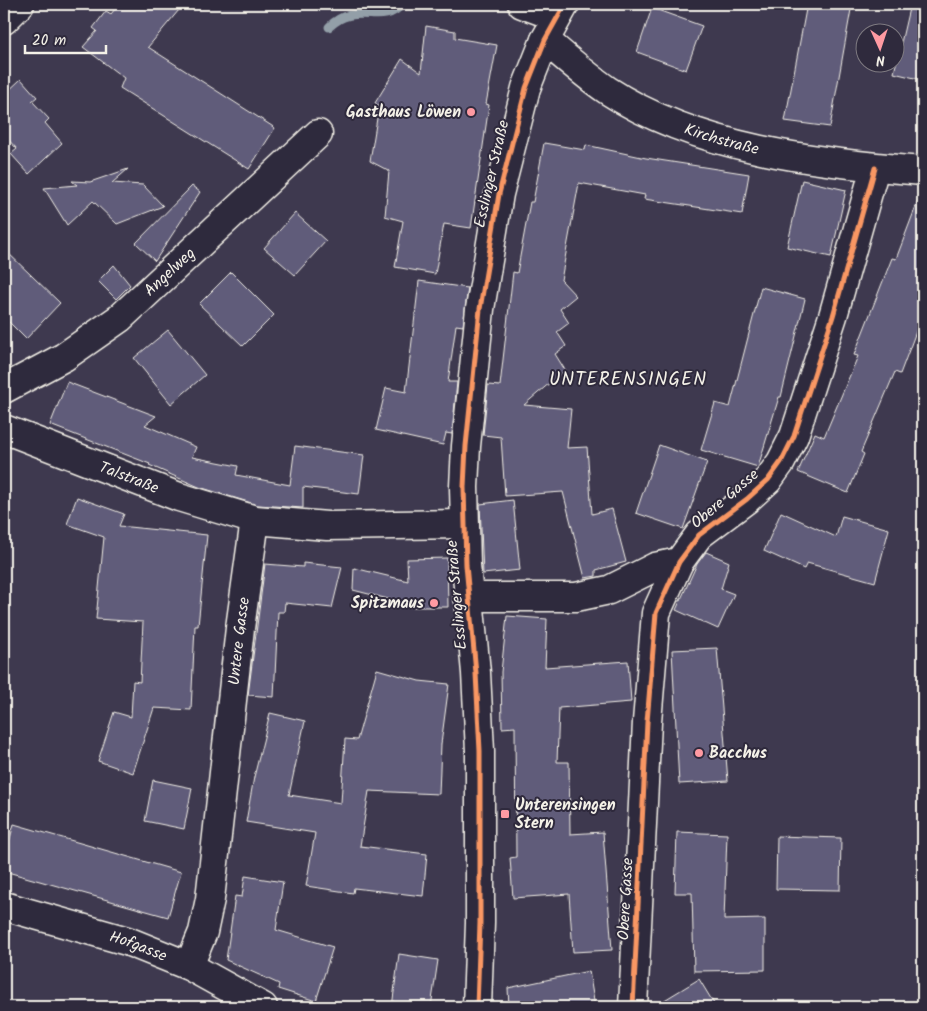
<svg xmlns="http://www.w3.org/2000/svg" width="927" height="1011" font-family="Kalam,sans-serif">
<style>
.lines{fill:none;stroke-linecap:round;stroke-linejoin:round}
.stream{stroke:#939fa8;stroke-width:9}
.building{fill:#605c7a;stroke:#f4f1e8}
.minor-casing{stroke:#f4f1e8;stroke-width:31}
.minor{stroke:#2f2a3d;stroke-width:28}
.cycleway-casing{stroke:#2f2a3d;stroke-width:8}
.cycleway{stroke:#f99763;stroke-width:5}
.poi-dot{fill:#ff9aa2;stroke:#2f2a3d;stroke-width:2}
.labels{text-anchor:middle;dominant-baseline:central;stroke-width:4;stroke-linejoin:round;paint-order:stroke}
.poi-label{font-size:16px;font-weight:bold;fill:#f4f1e8;stroke:#2f2a3d;text-anchor:end}
.street-label{font-size:16px;fill:#f4f1e8;stroke:#2f2a3d}
.quarter-label{font-size:19px;letter-spacing:1px;fill:#f4f1e8;stroke:#2f2a3d}
</style>
<rect width="100%" height="100%" fill="#3e394f"/>
<filter id="ink" filterUnits="userSpaceOnUse"><feTurbulence type="fractalNoise" baseFrequency=".02" numOctaves="2"/><feDisplacementMap in="SourceGraphic" scale="10" xChannelSelector="R" yChannelSelector="G"/><feConvolveMatrix kernelMatrix="1 2 1 2 8 2 1 2 1" color-interpolation-filters="sRGB"/></filter>
<g filter="url(#ink)">
<g class="lines">
<path class="stream" d="M329 27C355 0 383 28 402 4"/>
</g>
<path class="building" d="M119 4H184L148 47 275 128 249 169 120 88 124 78 83 47 97 31 93 28 106 11 111 14Z
M807 4H852L830 127 785 121Z
M910 4H923V80L894 73Z
M652 8 702 26 686 70 637 52Z
M426 26 455 31V38L497 45 486 104 489 105 471 228 444 224 435 274 395 267 403 221 385 216 389 171 370 161 379 106 375 103 402 59 421 73Z
M21 79 37 97 32 101 49 119 45 123 62 143 29 174 11 154 17 149 4 135V95Z
M544 143 585 150 586 145 646 158 749 174 742 214 644 199 645 195 579 183 561 280 576 296 560 309 569 323 557 332 566 346 555 354 565 370 524 405 571 409 567 448 587 447 592 514 612 509 626 562 596 570V576L585 578 563 492 505 496 501 437 483 435 488 385 500 386 513 272 517 273 530 202H533Z
M128 169 112 183 143 185 163 206 117 224 93 201 67 225 44 188 77 185 72 181 90 182Z
M802 180 846 190 831 257 787 247Z
M192 186 200 192 155 261 136 243Z
M921 193H923V313L900 374 895 372 861 452 864 454 848 493 798 472 815 433 824 437 858 356 854 355 892 258 896 259Z
M295 213 326 241 295 275 264 248Z
M4 249 60 303 26 339 4 317Z
M114 265 130 285 116 299 98 281Z
M231 272 274 315 243 346 199 304Z
M419 281 468 288 463 326 456 325 448 382H457L452 434 446 433 443 445 376 430 386 388 406 392Z
M761 287 805 299 781 397H779L758 467 701 450 715 403 730 407Z
M168 330 205 375 171 404 134 358Z
M67 382 156 416 145 425 196 447 192 457 238 466 236 475 290 485 295 446 364 455 359 494 303 487V508L258 505 199 487 149 465 150 464 50 425Z
M659 445 707 462 683 529 636 513Z
M77 497 124 514 119 526 207 535 198 626H195L191 710 154 708 133 773 98 761 114 712 131 717 133 681 140 682 143 622 96 619 104 537 67 524Z
M513 500 520 570 483 574 480 504Z
M781 512 836 537 842 516 889 529 875 582 807 563 804 569 764 551Z
M706 552 729 562 721 589 734 594 718 629 676 610 697 564Z
M447 558 448 607H408V604L353 590 354 568 408 581 407 559Z
M303 563 342 567 332 608 285 603 284 612H278L274 697 248 695 265 564 303 567Z
M507 616 547 619 545 667 628 661 631 702 559 708 557 762H569L570 834 603 832 612 950 573 952 569 894 513 898 510 858 516 857 515 727 502 728 501 672Z
M717 648 728 781 679 784 672 650Z
M377 669 419 681 449 684 441 744 439 794 369 791 360 846 427 854 423 896 354 888 353 893 306 886 315 833 246 822 254 777 270 713 305 721 289 795 341 803 345 739 357 740Z
M153 780 192 788 184 829 145 821Z
M14 824 181 872 168 917 4 871V860Z
M677 832 727 834 724 920 765 919V970L694 971 692 893H675Z
M777 836 841 838 840 890 776 889Z
M245 876 283 882 276 930 333 947 316 1001 278 989 279 984 226 960 235 896 242 897Z
M399 954 438 960 431 1007H392Z
M589 971 595 1007H509L508 988Z
M699 979 716 1007H653Z"/>
<g class="lines">
<g class="minor-casing">
<g id="minor">
<path d="M522 4 557 17"/>
<path d="M4 20 20 4"/>
<path id="s1" d="M545 40C565 57 585 75 607 90 697 149 818 163 923 171"/>
<path id="s2" d="M4 389 64 357 120 318 318 134"/>
<path id="s3" d="M4 429 179 497 255 520 327 526 464 524"/>
<path d="M468 597H576L609 590 655 567 679 562"/>
<path id="s4" d="M4 906 127 941 189 966 263 1007"/>
<path id="s5" d="M189 966 203 932 210 899 240 628 255 520"/>
<path d="M477 1007 480 923V751L476 673 466 565 464 487 466 446 480 309 499 194 526 88 545 40 565 4"/>
<path d="M633 1007 647 722 656 613 679 562 699 535 747 499 768 480 781 462 794 436 833 316 875 168"/>
</g>
</g>
<use href="#minor" class="minor"/>
<g class="cycleway-casing">
<path id="cycleway" d="M477 1007 480 923V751L476 673 466 565 464 487 466 446 480 309 499 194 526 88 545 40 565 4
M633 1007 647 722 656 613 679 562 699 535 747 499 768 480 781 462 794 436 833 316 875 168"/>
</g>
<use href="#cycleway" class="cycleway"/>
</g>
</g>
<g class="poi-dot">
<circle cx="471" cy="112" r="5"/>
<circle cx="434" cy="603" r="5"/>
<circle cx="699" cy="753" r="5"/>
<rect x="500" y="809" width="10" height="10" rx="2.5"/>
</g>
<g class="labels">
<g class="poi-label">
<text x="461" y="112">Gasthaus Löwen</text>
<text x="424" y="603">Spitzmaus</text>
<text x="709" y="753" text-anchor="start">Bacchus</text>
<text x="515" y="805" text-anchor="start">Unterensingen<tspan x="515" dy="18">Stern</tspan></text>
</g>
<g class="street-label">
<text stroke="none"><textPath href="#s1" startOffset="205">Kirchstraße</textPath></text>
<text transform="translate(492 174) rotate(-77)">Esslinger Straße</text>
<text stroke="none"><textPath href="#s2" startOffset="204">Angelweg</textPath></text>
<text stroke="none"><textPath href="#s3" startOffset="134">Talstraße</textPath></text>
<text transform="translate(725 499) rotate(-40)">Obere Gasse</text>
<text transform="translate(457 595) rotate(-95)">Esslinger Straße</text>
<text stroke="none"><textPath href="#s5" startOffset="330">Untere Gasse</textPath></text>
<text transform="translate(626 899) rotate(-87)">Obere Gasse</text>
<text stroke="none"><textPath href="#s4" startOffset="140">Hofgasse</textPath></text>
</g>
<g class="quarter-label">
<text x="628" y="380">UNTERENSINGEN</text>
</g>
</g>
<rect width="927" height="1011" fill="none" stroke="#2f2a3d" stroke-width="20"/>
<rect x="10" y="10" width="907" height="991" fill="none" stroke="#f4f1e8" stroke-width="2" filter="url(#ink)"/>
<g transform="translate(880 48) rotate(177)"><circle r="24" fill="#2f2a3d" stroke="#7e7a81"/>
<path d="M0-4L9 19L0 12L-9 19Z" fill="#ff9aa2"/>
<text y="-8" font-size="14" font-weight="bold" text-anchor="middle" fill="#f4f1e8">N</text>
</g>
<path d="M25 45v8h81v-8" fill="none" stroke="#f4f1e8" stroke-width="2.5"/>
<text x="32" y="45" font-size="15" fill="#f4f1e8" stroke="#2f2a3d" stroke-width="4" paint-order="stroke">20 m</text>
</svg>
